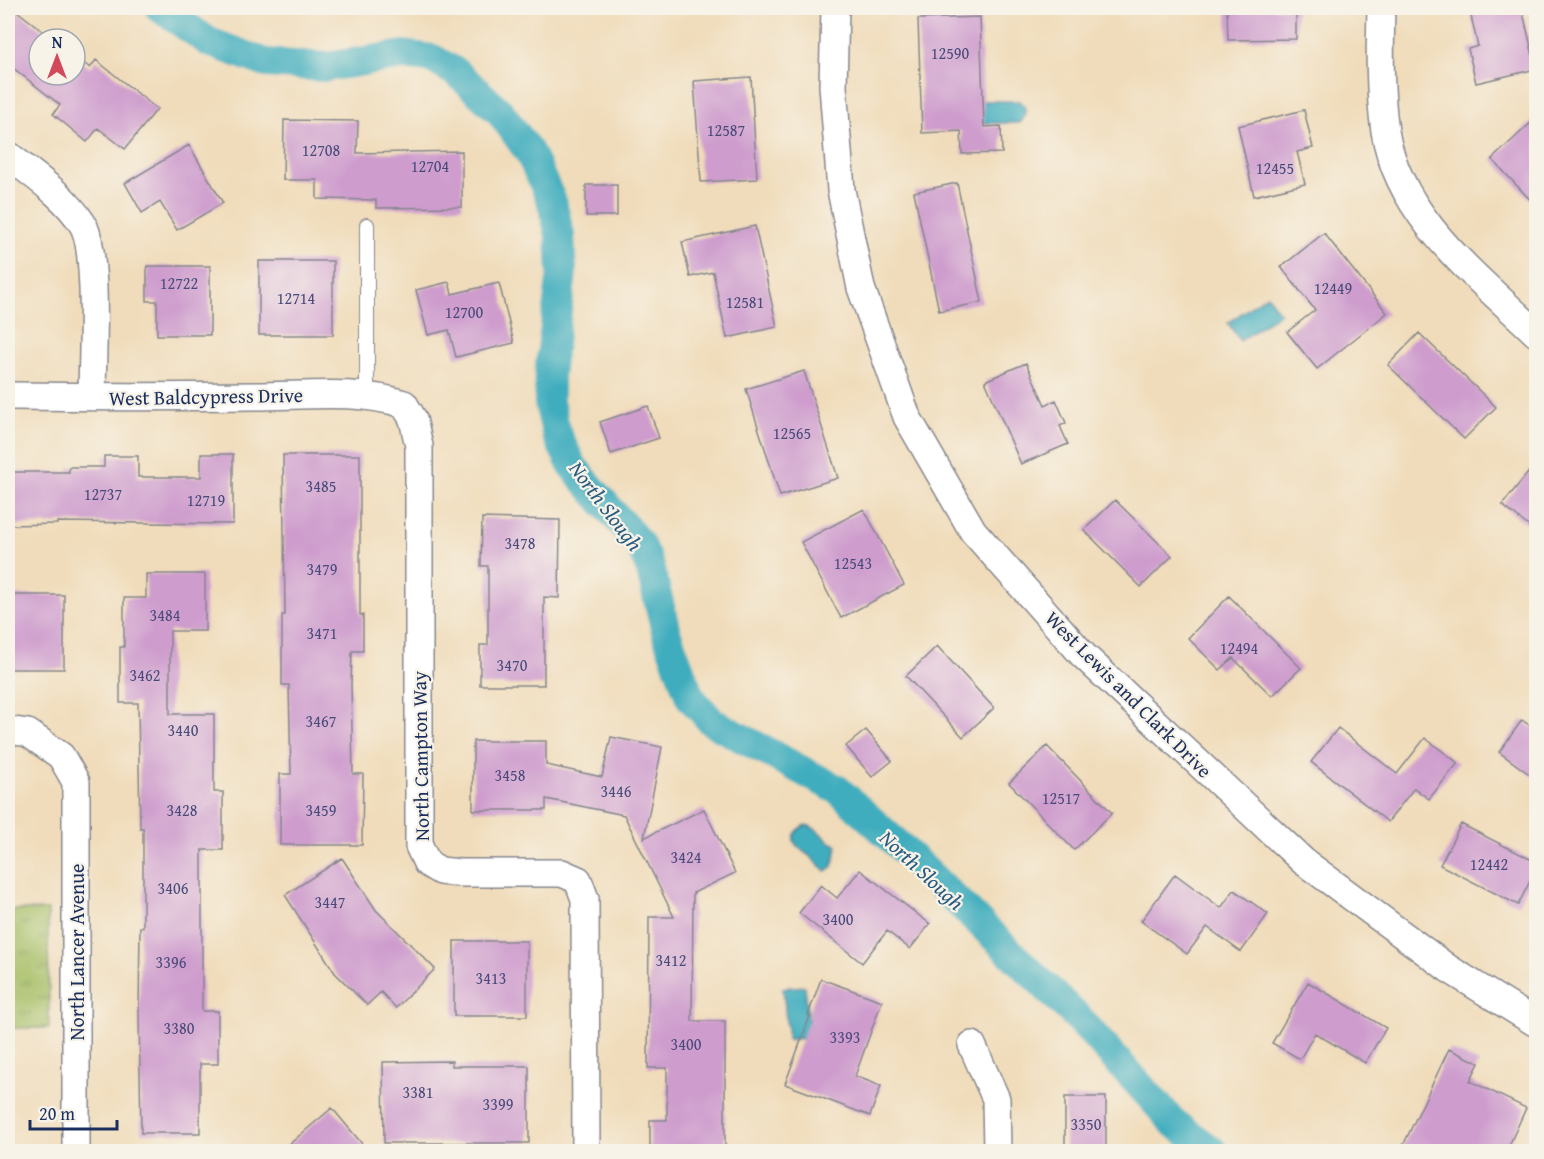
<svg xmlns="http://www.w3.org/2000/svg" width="1544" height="1159" font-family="'Gentium Book Plus',serif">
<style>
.grass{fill:url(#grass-tufts);stroke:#607661;stroke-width:1.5}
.water{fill:#40adbe;stroke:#2e6e8e;stroke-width:1.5}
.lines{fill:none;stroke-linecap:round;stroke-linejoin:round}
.canal{stroke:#40adbe;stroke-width:30}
.building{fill:#ce9ccd}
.service-casing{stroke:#86868c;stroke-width:16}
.minor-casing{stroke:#86868c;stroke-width:30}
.service{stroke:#fff;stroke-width:14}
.minor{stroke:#fff;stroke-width:27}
.labels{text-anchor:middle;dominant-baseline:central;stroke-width:4.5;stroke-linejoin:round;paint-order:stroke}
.number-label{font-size:16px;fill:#484a7a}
.street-label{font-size:20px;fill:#1b2f5e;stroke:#f7f3e8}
.water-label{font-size:21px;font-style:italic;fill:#285b80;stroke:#f7f3e8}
</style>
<defs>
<pattern id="grass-tufts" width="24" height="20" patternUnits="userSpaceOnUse" patternTransform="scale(1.5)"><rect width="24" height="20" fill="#a5be64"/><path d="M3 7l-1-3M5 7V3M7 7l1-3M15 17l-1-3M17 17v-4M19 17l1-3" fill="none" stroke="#869b56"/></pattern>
</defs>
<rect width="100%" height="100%" fill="#f7f3e8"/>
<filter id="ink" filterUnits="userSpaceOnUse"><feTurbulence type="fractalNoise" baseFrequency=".0167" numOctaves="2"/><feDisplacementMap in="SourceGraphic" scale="12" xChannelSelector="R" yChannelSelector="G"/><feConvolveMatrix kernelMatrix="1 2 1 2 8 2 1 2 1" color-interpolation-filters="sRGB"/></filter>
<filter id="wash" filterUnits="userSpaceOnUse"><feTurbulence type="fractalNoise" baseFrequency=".008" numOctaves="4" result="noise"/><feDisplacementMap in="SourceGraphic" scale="24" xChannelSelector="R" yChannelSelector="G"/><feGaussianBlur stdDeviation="1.35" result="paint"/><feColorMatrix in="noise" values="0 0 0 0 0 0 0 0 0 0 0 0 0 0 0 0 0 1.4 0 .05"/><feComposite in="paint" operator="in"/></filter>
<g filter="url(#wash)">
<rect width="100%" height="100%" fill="#f0dcba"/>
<path class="grass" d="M8 910H48L49 1028H8Z"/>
<path class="water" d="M977 101H1019L1025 106V116L1020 123H977Z
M1267 295 1280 313 1240 341 1228 323Z
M806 825C824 830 821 840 837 845L835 858 831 869 826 871C820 867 816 862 811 857 798 848 782 838 806 825Z
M805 986 810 1037 788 1040 783 988Z"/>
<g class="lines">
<path class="canal" d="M160 8 209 42 266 63 326 67 404 55 433 59 457 73 500 112 529 152 551 199 560 235 562 272 549 374V403L557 435 573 467 639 543 650 567 667 635 690 697 712 722 838 790 902 848 1078 1018 1174 1123 1214 1152"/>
</g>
<g id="blocks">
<path class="building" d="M8 8H13L53 39H39V75H75V56L90 68 96 60 157 109 125 149 98 128 87 142 53 114 60 105 8 64Z
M1227 8H1296V39L1228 40Z
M1469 8H1522L1536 69 1476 83 1468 49 1478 46Z
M980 17 984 127 1001 126 1002 153 962 154 961 131 922 133 918 19Z
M751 77 757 179 701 182 694 81Z
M1304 110 1313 148 1297 152 1305 184 1254 196 1238 126Z
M1536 118V206L1492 159Z
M284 120 358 121 357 153 462 151V207L376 208V200L317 199V180H283Z
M189 145 223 203 177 230 160 202 142 213 125 183Z
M957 183 982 302 939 311 914 192Z
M586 185H617V216H586Z
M755 226 777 327 727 338 713 272 690 277 682 242Z
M1324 233 1387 313 1317 369 1287 332 1315 310 1281 267Z
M259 261H333V335H259Z
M147 266H210V335H157V301H147Z
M449 282 452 294 499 283 514 343 456 357 449 330 428 335 416 290Z
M1419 333 1496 407 1464 439 1388 365Z
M1026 363 1045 405 1056 400 1066 423 1060 426 1068 444 1021 464 985 381Z
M804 371 838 478 780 496 746 389Z
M648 406 659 438 611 454 600 422Z
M201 454H233V524L57 522V524L8 525V472H69V467H104V456H138V477H201Z
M283 455H360V615H363V651H352L351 685 353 774H363L362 845H280V774H291L289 685H282V615H285Z
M1536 463V532L1502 505Z
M1115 500 1172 556 1141 587 1084 530Z
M864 509 904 585 841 618 801 542Z
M482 518 560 520 559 598 544 597V685H480V645H488V566H481Z
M146 574H205V631H170V714H214V792H223V850H202V1011H218V1064H200V1133H141L139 1011 140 927H143V828H140L138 703H120V647H124V598H146Z
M8 595H64V669H8Z
M1229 596 1301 668 1272 696 1233 658 1220 670 1188 638Z
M937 646 994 708 963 737 906 676Z
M1522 720 1536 730V779L1499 752Z
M1338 728 1397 774 1425 738 1458 763 1429 799 1414 788 1388 822 1311 762Z
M866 730 892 761 872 777 846 746Z
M611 737 662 747 644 838 704 809 735 873 693 893 692 1021H725V1152H650V1120H667V1068H648L649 917H674L624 815 546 799V810H473V741H546V765L602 777Z
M1047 746 1112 813 1074 850 1009 783Z
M1461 824 1536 862V869L1518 905 1440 865Z
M342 858 376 910 435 969 396 1008 381 992 367 1005 335 973 285 895Z
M860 870 930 924 910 949 887 931 862 963 799 913 821 885 837 898Z
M1175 874 1221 908 1234 890 1268 914 1241 952 1207 927 1187 954 1141 921Z
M454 941H527V1016H454Z
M821 979 882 1001 855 1076 881 1086 870 1116 785 1084 810 1016 808 1015Z
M1308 982 1386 1028 1365 1063 1315 1033 1300 1059 1272 1043Z
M1449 1049 1479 1063 1470 1081 1526 1108 1506 1152H1400Z
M452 1061V1066H529V1143H384L383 1062Z
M1065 1097H1106V1152H1065Z
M332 1108 369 1152H280Z"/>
</g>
</g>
<g filter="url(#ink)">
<use href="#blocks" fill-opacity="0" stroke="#86868c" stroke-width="1.5"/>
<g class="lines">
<g class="service-casing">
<path id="service" d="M367 225V396"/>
</g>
<g class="minor-casing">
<path id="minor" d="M835 8 833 86 841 190 861 288 907 417 973 531 1083 655 1303 861 1449 969 1536 1023
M1381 8C1380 49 1379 90 1385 131 1399 218 1477 276 1536 333
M8 155C34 176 63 194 82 223 99 249 92 362 92 397
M8 396C90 397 172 397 255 396 305 396 355 389 404 404L413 419 419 446V846L427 863 440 871 460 873H562L578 880 585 899 586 1152
M8 730 28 733 61 756 76 782V1152
M972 1045 996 1099 997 1152"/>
</g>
<use href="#service" class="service"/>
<use href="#minor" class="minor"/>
</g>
</g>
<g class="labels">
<g class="number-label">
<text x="950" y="53">12590</text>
<text x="726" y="130">12587</text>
<text x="321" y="150">12708</text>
<text x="430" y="166">12704</text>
<text x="1275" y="168">12455</text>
<text x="179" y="283">12722</text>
<text x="1333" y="288">12449</text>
<text x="296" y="298">12714</text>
<text x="745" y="302">12581</text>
<text x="464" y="312">12700</text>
<text x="792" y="433">12565</text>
<text x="321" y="486">3485</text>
<text x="103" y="494">12737</text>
<text x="206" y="500">12719</text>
<text x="520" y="543">3478</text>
<text x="853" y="563">12543</text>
<text x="322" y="569">3479</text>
<text x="165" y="615">3484</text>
<text x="322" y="633">3471</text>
<text x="1239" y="648">12494</text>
<text x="512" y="665">3470</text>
<text x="145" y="675">3462</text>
<text x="321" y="721">3467</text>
<text x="183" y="730">3440</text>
<text x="510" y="775">3458</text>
<text x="616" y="791">3446</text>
<text x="1061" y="798">12517</text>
<text x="182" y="810">3428</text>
<text x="321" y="810">3459</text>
<text x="686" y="857">3424</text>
<text x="1489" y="864">12442</text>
<text x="173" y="888">3406</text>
<text x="330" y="902">3447</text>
<text x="838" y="919">3400</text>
<text x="671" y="960">3412</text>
<text x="171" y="962">3396</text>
<text x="491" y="978">3413</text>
<text x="179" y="1028">3380</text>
<text x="845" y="1037">3393</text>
<text x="686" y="1044">3400</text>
<text x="418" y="1092">3381</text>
<text x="498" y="1104">3399</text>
<text x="1086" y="1124">3350</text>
</g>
<g class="street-label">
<text transform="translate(206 396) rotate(-1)">West Baldcypress Drive</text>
<text transform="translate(1129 694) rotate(45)">West Lewis and Clark Drive</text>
<text transform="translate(420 756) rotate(-91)">North Campton Way</text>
<text transform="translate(76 952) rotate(-90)">North Lancer Avenue</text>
</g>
<g class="water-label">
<text transform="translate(606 506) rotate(53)">North Slough</text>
<text transform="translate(922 870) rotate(43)">North Slough</text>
</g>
</g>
<rect width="1544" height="1159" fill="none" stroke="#f7f3e8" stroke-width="30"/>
<g transform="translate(57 57)"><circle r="28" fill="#f7f3e8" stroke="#9fa5b1" stroke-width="1.5"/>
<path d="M0-4.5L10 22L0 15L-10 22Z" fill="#d1495b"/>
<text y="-9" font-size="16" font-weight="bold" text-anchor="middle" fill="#1b2f5e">N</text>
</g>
<path d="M30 1120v9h87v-9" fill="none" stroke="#1b2f5e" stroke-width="3"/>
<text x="39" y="1120" font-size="18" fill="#1b2f5e" stroke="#f7f3e8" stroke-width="4.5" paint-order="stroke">20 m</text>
</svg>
